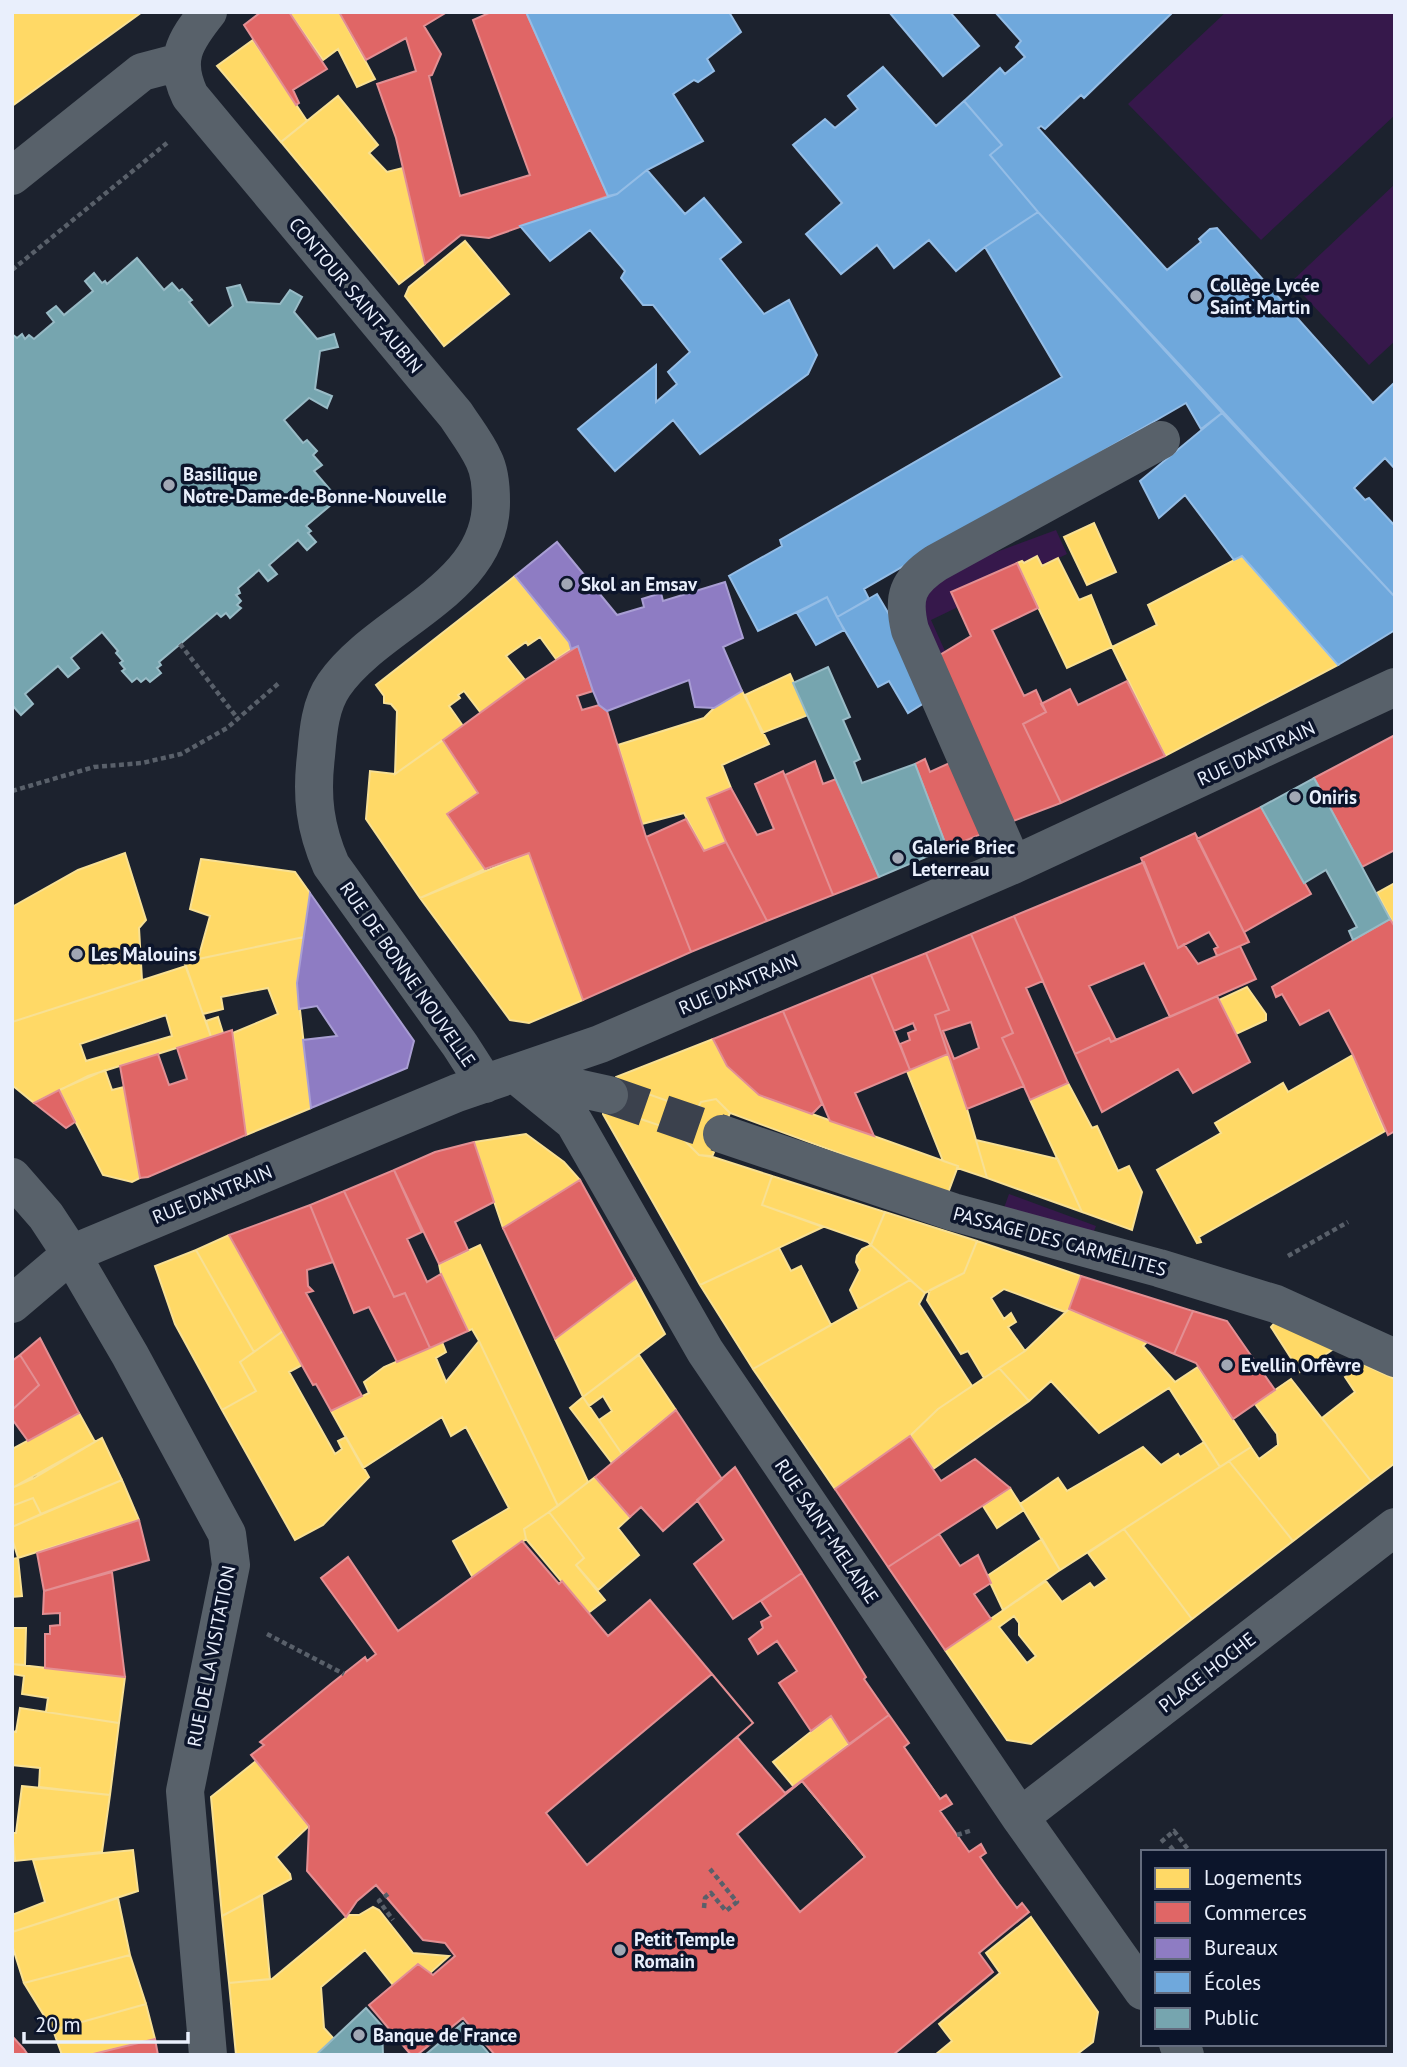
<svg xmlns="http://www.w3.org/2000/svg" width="1407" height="2067" font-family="'PT Sans',sans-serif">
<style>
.green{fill:#36184b}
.homes{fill:#ffd966;stroke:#f8e093;stroke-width:2;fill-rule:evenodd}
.shops{fill:#e06666;stroke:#e38f93;stroke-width:2;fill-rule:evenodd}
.offices{fill:#8e7cc3;stroke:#a99ed4;stroke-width:2}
.schools{fill:#6fa8dc;stroke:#94bde6;stroke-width:2}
.public{fill:#76a5af;stroke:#98bbc6;stroke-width:2}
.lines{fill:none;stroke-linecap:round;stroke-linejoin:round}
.street-tunnel{stroke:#3b414d;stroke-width:38;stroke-dasharray:38 19;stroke-linecap:butt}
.path{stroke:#59606a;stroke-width:4.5;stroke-dasharray:5 3.5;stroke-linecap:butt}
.street{stroke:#58616a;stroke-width:38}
.poi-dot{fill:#a1a7b4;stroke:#0c152b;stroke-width:2.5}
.labels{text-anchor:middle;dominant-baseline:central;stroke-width:7;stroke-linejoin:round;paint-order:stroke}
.poi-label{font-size:19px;font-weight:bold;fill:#e9effc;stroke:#0c152b;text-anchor:start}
.street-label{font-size:19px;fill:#e9effc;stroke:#0c152b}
</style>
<rect width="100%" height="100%" fill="#1c222e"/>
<path class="green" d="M1226 12H1395V115L1261 240 1128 104Z
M1395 184V341L1369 365 1291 282Z
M1056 530 1067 554 1042 566 1037 557 1024 563 1022 561 951 592 958 607 931 620 945 651 935 658 923 628 924 597 945 571Z
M1009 1194 1096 1226 1092 1236 1004 1208Z"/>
<path class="homes" d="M12 12H142L12 106Z
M289 12H339L375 79 357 87 338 49 323 60Z
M253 40 307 121 281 142 217 66Z
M338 96 378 145 369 153 387 172 403 168 425 264 399 284 281 142Z
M465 241 509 294 444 346 405 296 409 287Z
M1094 523 1116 572 1087 585 1064 537Z
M1037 556 1042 566 1058 558 1079 600 1091 595 1112 647 1067 668 1017 563 1022 561 1024 563Z
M1242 556 1338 665 1165 756 1112 647 1157 625 1148 605Z
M515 576 569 642 571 649 556 659 540 637 528 645 526 642 506 656 525 680 481 713 464 691 458 695 460 698 449 706 463 726 395 774 397 711 391 704 384 703V696L376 685Z
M790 674 808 715 762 733 745 695Z
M742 691 769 744 722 765 731 788 707 798 726 842 704 851 684 813 642 824 618 745 704 718 714 708Z
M443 740 478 793 447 814 485 869 420 898 366 819 370 771 395 774Z
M125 853 146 920 139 928 142 980 12 1022V907L78 870Z
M529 853 583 1000 529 1023 510 1020 420 898Z
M201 859 295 872 310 893 304 937 198 959 210 916 190 909Z
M1395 883V927L1377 893Z
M304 937 297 983 311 1108 246 1135 233 1033 278 1014 268 988 221 997 223 1009 203 1014 184 962Z
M186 966 211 1037 88 1076 34 1103 12 1085V1022ZM166 1015 172 1036 86 1061 80 1044Z
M1247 987 1266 1014V1020L1236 1034 1219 1000Z
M218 1017 223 1033 211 1037 206 1021Z
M713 1039 727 1066 759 1095 958 1166 948 1193 730 1113 716 1099 701 1102 696 1111 614 1082 616 1077Z
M948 1054 967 1109 987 1178 957 1168 958 1166 943 1161 907 1071Z
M1353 1055 1385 1131 1199 1237 1201 1242 1197 1243 1157 1170 1221 1133 1215 1123 1283 1083 1288 1092Z
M105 1070 112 1090 124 1087 140 1178 132 1182 103 1175 59 1090Z
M614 1082 696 1111 701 1102 716 1099 730 1113 712 1157 699 1155 685 1141 688 1135 605 1107Z
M1068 1083 1092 1128 1097 1126 1118 1171 1129 1166 1142 1192 1132 1230 1082 1212 1030 1100Z
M605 1107 688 1135 685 1141 699 1155 710 1156 772 1176 762 1205 823 1227 700 1285 603 1114Z
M526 1134 564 1162 580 1180 503 1228 474 1142Z
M976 1140 1058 1159 1082 1212 987 1178Z
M772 1176 885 1212 871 1245 868 1242 762 1205Z
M885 1212 977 1241 964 1273 925 1293 871 1245Z
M229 1235 283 1331 254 1352 196 1250Z
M977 1241 1081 1276 1069 1309 1065 1312 1004 1289 991 1298 1004 1319 1011 1313 1016 1322 1008 1327 1025 1351 984 1378 968 1351 961 1354 927 1300 930 1290 964 1273Z
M480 1245 588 1482 558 1506 479 1341 472 1329 468 1331 441 1274 439 1264Z
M871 1245 910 1280 859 1309 850 1290 860 1270 856 1262 857 1256 862 1249Z
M779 1248 791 1271 801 1266 831 1325 753 1369 700 1285Z
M196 1250 254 1352 240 1362 256 1391 222 1410 175 1324 155 1266Z
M635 1279 665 1334 583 1397 555 1339Z
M910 1280 925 1293 919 1304 972 1386 938 1409 910 1436 835 1489 753 1369Z
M1069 1309 1147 1342 1143 1346 1175 1382 1198 1367 1251 1447 1220 1467 1169 1388 1099 1433 1051 1381 1029 1401 999 1368 1025 1351Z
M1277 1320 1335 1348 1300 1372 1271 1327Z
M283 1331 302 1365 289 1372 335 1454 342 1449 338 1441 346 1437 369 1477 323 1525 295 1540 222 1410 256 1391 240 1362Z
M479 1341 558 1506 524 1529 526 1539 473 1578 453 1541 509 1508 466 1427 451 1436 442 1417 363 1468 331 1411 369 1393 364 1382 384 1367 442 1342 446 1352 436 1358 446 1382Z
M639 1355 676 1410 622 1454 599 1420 612 1411 603 1396 589 1406 583 1397Z
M1363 1364 1395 1379V1463L1371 1481 1322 1418 1355 1392 1345 1377Z
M999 1368 1029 1401 933 1469 910 1436 938 1409Z
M1291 1379 1371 1481 1293 1541 1229 1461 1251 1447 1259 1459 1278 1445 1277 1434 1255 1404Z
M583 1397 622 1454 612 1463 570 1408Z
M79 1413 95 1442 34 1478 12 1488V1449Z
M102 1438 122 1480 41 1514 33 1498 12 1506V1488Z
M1204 1442 1220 1467 1060 1570 1020 1504 1058 1478 1067 1491 1143 1447 1161 1465 1178 1454 1180 1457Z
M1229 1461 1293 1541 1192 1619 1124 1529Z
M595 1477 630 1517 618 1528 639 1555 598 1590 576 1565 584 1558 549 1512Z
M122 1480 139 1520 18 1558 12 1538V1527Z
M1010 1488 1024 1510 997 1528 983 1506Z
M33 1498 41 1514 12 1527V1506Z
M549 1512 584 1558 576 1565 605 1600 588 1613 526 1539 524 1529Z
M1124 1529 1192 1619 1031 1744 1007 1740 945 1650 1046 1581 1062 1602 1090 1583 1094 1588 1107 1579 1088 1553ZM1014 1616 1019 1623V1635L1036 1656 1027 1663 999 1627Z
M1042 1539 1060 1570 1003 1610 987 1576Z
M18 1558 22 1596 12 1597V1559Z
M12 1628H26L25 1665 12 1664Z
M12 1664 125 1677 119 1723 46 1712 48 1698 22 1694 24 1676 12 1674Z
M20 1708 119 1723 110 1795 39 1787 40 1768 12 1765V1731L16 1732Z
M831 1716 849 1744 794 1787 773 1762Z
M882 1720 940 1799 865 1857 802 1781Z
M256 1761 309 1826 276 1857 290 1874 291 1879 222 1916 211 1797Z
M22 1786 110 1795 102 1852 15 1861 12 1833H16Z
M133 1850 138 1891 12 1932V1915L45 1902 33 1860Z
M262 1895 270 1979 229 1983 222 1916Z
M118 1898 130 1955 24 1983 12 1945V1932Z
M373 1907 379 1910 413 1953 449 1956 430 1973 418 1964 393 1985 365 1950 321 1987 324 2028 334 2039 316 2055H236L229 1983 272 1979 349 1915H359Z
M1031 1917 1098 2012 1093 2042 1076 2055H935L952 2041 939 2024 1000 1973 986 1953Z
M130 1955 146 2004 53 2030 24 1983Z
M146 2004 155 2039 89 2055H62L53 2030Z"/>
<path class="shops" d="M261 12H289L327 69 293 90 299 103 296 105 244 25Z
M339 12H447L424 26 441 54 432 75 429 76 460 196 530 175 473 20 491 12H526L608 196 489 238 461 235 425 264 396 138 377 84 416 71 406 38 366 60Z
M1017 563 1038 608 992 630 1024 696 1036 690 1046 712 1023 724 1061 803 1008 823 935 658 971 636 951 592Z
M578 646 593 691 577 696 582 710 599 705 607 711 646 837 691 952 583 1000 529 853 485 869 447 814 478 793 443 740 525 680Z
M1127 681 1165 756 1061 803 1023 724 1046 712 1041 704 1070 689 1078 705Z
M1395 735V850L1362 867 1314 778Z
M925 759 930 772 954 761 982 834 947 848 915 764Z
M815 761 823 784 836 779 879 877 833 895 785 775Z
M783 771 833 895 767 921 726 842 707 798 731 788 757 835 774 829 755 784Z
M1261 807 1311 894 1244 932 1197 839Z
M686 819 704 851 726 842 767 921 691 952 646 837Z
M1195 833 1249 942 1217 956 1214 949 1218 947 1209 932 1178 948 1141 858Z
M1144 862 1178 948 1184 944 1198 964 1240 946 1256 979 1170 1017 1144 963 1089 986 1116 1040 1111 1042 1109 1038 1075 1054 1014 916Z
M1014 916 1043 981 1026 988 1068 1083 1030 1100 1002 1038 1013 1033 971 934Z
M1390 919 1395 927V1131L1388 1135 1353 1055 1329 1010 1300 1025 1282 994 1276 997 1272 987Z
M971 934 1013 1033 1002 1038 1024 1086 967 1109 935 1015 949 1010 926 953ZM971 1022 979 1048 954 1059 943 1031Z
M926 953 949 1010 935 1015 948 1054 910 1070 900 1044 910 1040 908 1033 916 1030 913 1023 894 1031 871 975Z
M871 975 910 1070 855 1093 874 1136 830 1121 783 1011Z
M1217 996 1250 1062 1193 1093 1178 1069 1102 1112 1075 1054 1109 1038 1111 1042Z
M783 1011 822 1104 812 1114 759 1095 727 1066 713 1039Z
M232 1030 246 1135 148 1177 140 1178 120 1066 158 1054 169 1085 187 1079 177 1048Z
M59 1090 75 1122 66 1128 34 1103Z
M474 1142 494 1202 455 1222 468 1250 439 1264 394 1170 435 1152Z
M394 1170 422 1232 407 1239 427 1282 441 1274 468 1331 430 1348 405 1293 394 1297 344 1191Z
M580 1180 635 1279 555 1339 503 1228Z
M344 1191 394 1297 405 1293 430 1348 397 1362 369 1307 354 1313 310 1205Z
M310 1205 333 1262 307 1270 308 1286 313 1291 306 1293 362 1396 331 1411 316 1384 313 1385 229 1235Z
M1081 1276 1193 1311 1174 1354 1069 1309Z
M1193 1311 1227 1321 1275 1390 1233 1419 1196 1363 1174 1354Z
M40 1338 79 1413 28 1441 12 1419V1410L39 1385 20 1355Z
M20 1355 39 1385 12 1410V1361Z
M676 1410 722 1479 663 1531 641 1507 630 1517 595 1477Z
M910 1436 941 1481 975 1459 1010 1488 888 1567 835 1489Z
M735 1467 802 1573 733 1619 694 1564 724 1540 697 1500Z
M139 1520 149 1560 44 1591 37 1553Z
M939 1534 960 1566 978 1555 991 1583 974 1594 991 1619 945 1650 888 1567Z
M522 1541 559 1584 562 1581 608 1636 650 1600 753 1723 737 1737 785 1793 889 1715 909 1743 904 1747 940 1799 946 1795 952 1804 940 1811 969 1852 981 1844 986 1853 980 1857 999 1884 1017 1908 1022 1903 1029 1912 979 1953 993 1972 893 2055H495L463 2018 417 2055H411L369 2005 418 1964 433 1975 455 1956 445 1943 423 1940 376 1885 357 1901 346 1917 307 1871 309 1826 251 1755 264 1745 260 1742 332 1683 365 1657 367 1661 376 1654 321 1578 348 1557 398 1631Z
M112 1572 125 1677 45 1668V1634H50V1626L60 1625V1613L43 1614 44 1591Z
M802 1573 866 1677 864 1679 889 1715 849 1744 831 1716 811 1731 779 1683 797 1671 777 1641 758 1654 749 1639 763 1628 761 1622 771 1616 761 1601Z
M712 1674 753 1723 587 1865 546 1813Z
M802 1781 865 1857 800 1912 737 1834Z
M12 2036 24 2049 28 2055H12Z
M155 2039 158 2055H89Z"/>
<path class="offices" d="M557 542 617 615 644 607 642 599 661 593 663 601 725 582 743 638 723 647 742 691 714 708 695 707 689 680 607 711 599 705 593 691 578 646 571 649 569 642 515 576Z
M310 893 414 1041 407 1068 311 1108 303 1040 337 1036 317 1006 299 1009 297 983Z"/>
<path class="schools" d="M526 12H729L741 32 707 59 714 71 698 82 694 80 673 94 703 141 647 170 617 194 608 196Z
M889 12H950L979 46 943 76Z
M995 12H1173L1084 98 1081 95 1045 129 1041 126 1038 128 1167 270 1201 242 1199 239 1210 229 1217 228 1373 403 1395 382V469L1385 458 1354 488 1365 500 1369 498 1395 526V597L1038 212 990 155 1002 145 964 101 1000 68 1005 74 1025 57 1016 47 1021 41Z
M883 67 936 126 964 101 1002 145 990 155 1038 212 985 247 956 271 929 240 894 268 877 245 841 274 806 234 842 203 793 145 825 119 835 128 858 109 848 96Z
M647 170 685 214 704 198 741 242 720 259 764 314 789 300 817 355 808 374 700 454 673 420 615 471 578 429 656 365V402L677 384 668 372 690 352 653 305H643L621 278 625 271 590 230 550 261 520 226 617 194Z
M1038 212 1222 413 1201 429 1186 403 864 589 869 599 837 617 827 597 758 631 729 576 782 546 780 540 1062 377 985 247Z
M1222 413 1395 597V630L1338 665 1242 556 1234 560 1185 495 1159 518 1140 481Z
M877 594 913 655 932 698 908 713 889 681 878 687 837 617Z
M827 597 844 630 816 645 797 613Z"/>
<path class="public" d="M137 258 164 290 172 283 179 291 182 289 192 300 189 302 209 326 233 306 227 288 240 285 247 302 280 304 290 290 302 297 294 312 317 339 334 334 338 347 320 351 315 389 332 396 327 408 309 398 284 420 303 443 307 440 317 451 313 455 322 465 314 471 338 499 306 526 311 531 308 533 316 542 307 550 298 540 269 565 277 574 268 581 259 570 238 588 240 593 236 595 241 601 237 605 241 608 230 618 226 613 221 617 217 613 159 662 161 665 157 668 161 673 150 682 146 678 141 682 137 678 132 682 122 671 125 669 120 663 123 661 116 653 118 651 102 632 71 658 79 668 68 677 58 666 25 694 33 704 21 715 12 705V334L17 338 22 334 25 339 29 335 34 339 54 322 47 313 56 306 64 315 93 291 85 281 94 273 102 283 105 281 107 284Z
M828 667 850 717 843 720 860 759 854 762 862 783 915 764 947 848 879 877 793 683Z
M1314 778 1390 919 1353 940 1349 931 1357 927 1326 870 1304 883 1261 807Z
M366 2008 382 2026 383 2055H316Z
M463 2023 490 2055H425Z"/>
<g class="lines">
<path class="street-tunnel" d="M609 1095 722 1134"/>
<path class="path" d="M12 270 167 143
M180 644 238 719
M12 791 94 767 142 763 181 754 227 728 279 683
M1288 1256 1348 1222
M267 1634 344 1674
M957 1835 973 1830
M1161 1842 1174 1831 1190 1852
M1170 1846 1175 1852
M388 1894 379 1901 393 1920
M704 1908 705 1898 711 1893 726 1911 737 1902 710 1869"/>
<path class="street" d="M208 12C184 42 173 60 190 96L456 415C465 429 477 444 484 460 490 472 491 488 491 501 492 590 378 621 334 685 320 705 318 732 316 756 311 797 315 828 331 865L460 1045 485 1084
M12 176 142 72 180 62
M1013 865 910 630C902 597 907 582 936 563L1161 440
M515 1074 574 1122 705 1351 1020 1817 1143 1991
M523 1076 609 1095
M722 1134 953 1212 1159 1268 1276 1304 1395 1358
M12 1177 46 1216 71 1254 130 1355 227 1534 231 1565 185 1791 208 2055
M12 1304 71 1254 457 1093 600 1044 1013 865 1395 687
M1020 1817 1395 1527
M1178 2044 1185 2055"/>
</g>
<g class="poi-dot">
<circle cx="1196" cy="296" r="7"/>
<circle cx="169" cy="485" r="7"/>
<circle cx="567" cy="584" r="7"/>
<circle cx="1295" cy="797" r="7"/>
<circle cx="898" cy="858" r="7"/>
<circle cx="77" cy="954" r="7"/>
<circle cx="1227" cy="1365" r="7"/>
<circle cx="620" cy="1950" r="7"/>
<circle cx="359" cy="2035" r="7"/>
</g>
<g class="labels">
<g class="poi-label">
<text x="1210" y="285">Collège Lycée<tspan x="1210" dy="22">Saint Martin</tspan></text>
<text x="183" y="474">Basilique<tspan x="183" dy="22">Notre-Dame-de-Bonne-Nouvelle</tspan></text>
<text x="581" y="584">Skol an Emsav</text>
<text x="1309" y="797">Oniris</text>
<text x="912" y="847">Galerie Briec<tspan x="912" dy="22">Leterreau</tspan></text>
<text x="91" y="954">Les Malouins</text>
<text x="1241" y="1365">Evellin Orfèvre</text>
<text x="634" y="1939">Petit Temple<tspan x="634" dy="22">Romain</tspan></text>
<text x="373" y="2035">Banque de France</text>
</g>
<g class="street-label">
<text transform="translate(356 295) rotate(50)">CONTOUR SAINT-AUBIN</text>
<text transform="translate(1256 753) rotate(-25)">RUE D'ANTRAIN</text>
<text transform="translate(408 974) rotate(55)">RUE DE BONNE NOUVELLE</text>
<text transform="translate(738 984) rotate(-23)">RUE D'ANTRAIN</text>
<text transform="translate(212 1194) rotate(-22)">RUE D'ANTRAIN</text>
<text transform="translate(1060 1241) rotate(15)">PASSAGE DES CARMÉLITES</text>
<text transform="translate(827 1531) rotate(56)">RUE SAINT-MELAINE</text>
<text transform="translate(211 1656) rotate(-79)">RUE DE LA VISITATION</text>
<text transform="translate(1207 1672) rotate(-38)">PLACE HOCHE</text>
</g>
</g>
<rect width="1407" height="2067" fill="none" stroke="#e9effc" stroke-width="28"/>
<rect x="1141" y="1850" width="245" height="196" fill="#0c152b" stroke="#646c7f" stroke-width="2"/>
<rect x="1155" y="1868" width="35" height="21" fill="#ffd966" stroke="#646c7f" stroke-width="2"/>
<text x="1204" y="1885" font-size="21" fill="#e9effc">Logements</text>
<rect x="1155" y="1902" width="35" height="21" fill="#e06666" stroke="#646c7f" stroke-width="2"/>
<text x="1204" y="1920" font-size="21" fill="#e9effc">Commerces</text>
<rect x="1155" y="1938" width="35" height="21" fill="#8e7cc3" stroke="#646c7f" stroke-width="2"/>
<text x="1204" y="1955" font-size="21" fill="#e9effc">Bureaux</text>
<rect x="1155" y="1972" width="35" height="21" fill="#6fa8dc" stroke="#646c7f" stroke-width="2"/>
<text x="1204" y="1990" font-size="21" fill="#e9effc">Écoles</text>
<rect x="1155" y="2008" width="35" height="21" fill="#76a5af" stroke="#646c7f" stroke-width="2"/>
<text x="1204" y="2025" font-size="21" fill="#e9effc">Public</text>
<path d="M24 2032v10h164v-10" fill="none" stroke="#e9effc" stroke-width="3.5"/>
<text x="35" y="2032" font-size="21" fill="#e9effc" stroke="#0c152b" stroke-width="5" paint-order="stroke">20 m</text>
</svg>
